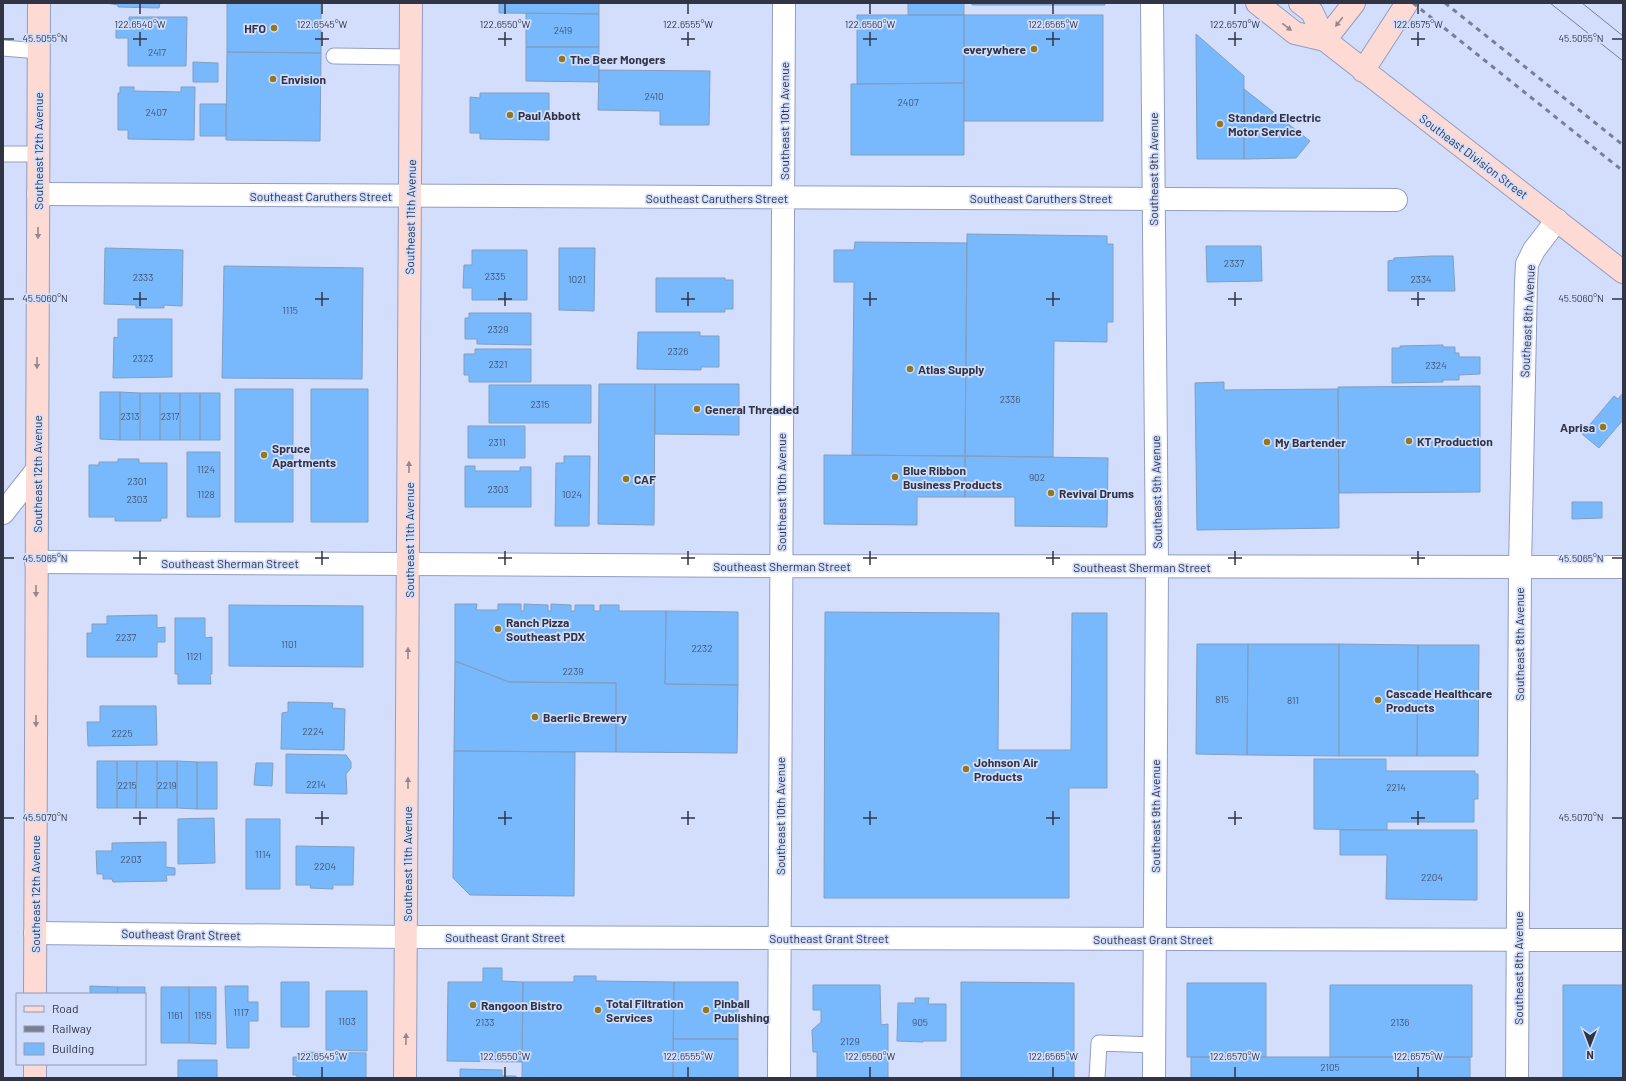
<svg xmlns="http://www.w3.org/2000/svg" width="1626" height="1081" font-family="Barlow,sans-serif">
<style>
.building{fill:#78b9fd;stroke:#829ebd}
.lines{fill:none;stroke-linecap:round;stroke-linejoin:round}
.lane-casing{stroke:#929ec2;stroke-width:17}
.street-casing{stroke:#929ec2;stroke-width:24}
.secondary-casing{stroke:#929ec2;stroke-width:24}
.lane{stroke:#fff;stroke-width:15}
.street{stroke:#fff;stroke-width:22}
.secondary{stroke:#fddad4;stroke-width:22}
.tram{stroke:#787f95;stroke-width:1}
.rail{stroke:#787f95;stroke-width:3;stroke-dasharray:5 5;stroke-linecap:butt}
.oneway{fill:#96878c}
.ticks{fill:none;stroke:#303444;stroke-width:1.5}
.poi-dot{fill:#94781f;stroke:#d3defd;stroke-width:1.5}
.labels{text-anchor:middle;dominant-baseline:central;stroke-width:3.5;stroke-linejoin:round;paint-order:stroke}
.number-label{font-size:10px;fill:#425572}
.poi-label{font-size:12px;font-weight:bold;fill:#303444;stroke:#d3defd;text-anchor:start}
.street-label{font-size:12px;fill:#303444;stroke:#d3defd}
.ticks-label{font-size:10px;text-anchor:middle;fill:#303444;stroke:#d3defd;stroke-width:3.5;stroke-linejoin:round;paint-order:stroke}
</style>
<rect width="100%" height="100%" fill="#d3defd"/>
<path class="building" d="M106 3H160L159 8 118 7V5Z
M227 3H321V53L227 52Z
M499 3H599V14L499 13Z
M908 3H964V15H908Z
M972 3H1105V5H972Z
M526 13 599 14V47H526Z
M857 15H964V83L857 84Z
M964 15H1103V121H964Z
M129 17H187L186 66H128V38H116V22H129Z
M1196 34 1244 76V159H1197Z
M526 47H599V82L526 81Z
M227 52 321 53 320 141 226 140Z
M193 62 218 63V82H193Z
M599 70 710 71 709 125H660V111L598 110Z
M964 83V155H851V84Z
M120 87H134V91L181 92V87H195L194 140 128 139V130H118V93H120Z
M1244 89 1310 141 1296 158 1244 159Z
M480 93H549V140L480 139V133H470V97L480 98Z
M200 104H226V136H200Z
M967 234 1107 236V244H1113V322H1107V342L1054 341 1053 457 965 456Z
M855 242 967 243 965 456 852 455 854 282H834V250H854Z
M1206 246H1261L1262 281 1207 282Z
M105 248 183 250 182 306 164 305V308H136V305L104 304Z
M559 248H595L594 311 559 310Z
M472 250H527V300H472V288H463L464 265H472Z
M1432 256H1453L1455 291H1388V261L1394 260V258Z
M224 266 363 268 362 379 222 378Z
M656 278H725V280H733V309H725V312H656Z
M469 313H531V345L477 344V339H465V318H469Z
M118 319H172V377L113 378 114 337 118 338Z
M638 332H700V336H719V367H701V370L637 369Z
M1443 345V347H1455V353H1459V357H1480V374L1459 375V380H1443V382L1392 383V348H1400V346Z
M475 349H531V382H469V375H464V354H475Z
M1224 382V390L1338 389 1339 528 1197 530 1195 383Z
M599 384H655L654 525 598 524Z
M655 384H739V435L655 434Z
M489 385H591V423H489Z
M1480 386V492L1339 493 1338 387Z
M235 389H293V522H235Z
M311 389H368V522H311Z
M100 392H120V440L100 439Z
M120 392 140 393V440H120Z
M140 393H160V440H140Z
M160 393H180V440H160Z
M180 393H200V440H180Z
M200 393H220V440H200Z
M1623 393V420L1599 448 1582 434 1614 396 1618 399Z
M468 426H525V458H468Z
M187 452H220V517H187Z
M824 455 965 456V497H917V525L824 524Z
M564 456H590L589 526H555L556 463H564Z
M965 456 1108 458 1107 527 1015 526V497H965Z
M118 459H139V463H167V518H161V521H115V517H89V465H99V462H118Z
M465 466H475V471H520V467H531V507H465Z
M1572 502H1602V518L1572 519Z
M455 604H477L476 610H498V604H521V611H524V604L548 605V611H551V604L571 605V611H575V605H594V611H600V605H619V611H666L665 684 738 685 737 753 616 752V683L509 682 455 661Z
M229 605 363 606V667L229 666Z
M666 611 738 612V685L665 684Z
M825 612 999 613 998 750H1071L1072 613H1107V788H1069V898H824Z
M157 615V628L165 627V642H157V657H87V633H92V624H107V616Z
M175 618H205V638L212 637V674H210L211 684H178V674H175Z
M1197 644H1248L1247 755 1196 754Z
M1248 644H1339V756L1247 755Z
M1339 644 1418 645 1417 756H1339Z
M1418 645H1479L1478 756H1417Z
M455 661 509 682 616 683V752L454 751Z
M288 702 333 703 332 708 345 709 344 750 281 749 282 713 288 712Z
M100 706H156L157 745 88 746 87 722H100Z
M454 751 575 752 574 896 470 895 453 878Z
M286 754 346 755 351 762V768L346 774 347 794 286 793Z
M1314 759H1386V771H1475V774H1478V799H1474V822H1387V830L1314 829Z
M97 761H117V808H97Z
M117 761H137L136 808H117Z
M137 761H157V808H136Z
M157 761H177V808H157Z
M177 761 197 762V809L177 808Z
M197 762H217V809H197Z
M256 763H273L272 786 254 785Z
M214 818 215 863 178 864V819Z
M246 819H280V889H246Z
M1340 830H1477V900L1386 899 1387 855H1340Z
M166 842V867L175 868V875H166L167 881 113 882 112 879H103V874H97L96 851H112V843Z
M296 846 354 847 353 885H333V889L310 888 311 885H296Z
M483 968H502V981L523 982 522 1062 447 1061 448 982H483Z
M574 976H596V981L674 982 673 1078H522L523 982H574Z
M281 982H309V1027H281Z
M674 982H738V1039H673Z
M961 982 1074 983V1078H961Z
M1187 983H1266V1057H1187Z
M813 985H880L881 1025 888 1024V1078H817V1052H813L812 1030 821 1022V1010H813Z
M1330 985H1472V1057H1330Z
M1563 985H1623V1078H1563Z
M90 986 118 987 117 994H90Z
M225 986H248V1002H258V1021H249V1048H227Z
M118 987H145V994H117Z
M161 987H189V1043H161Z
M189 987H216V1044L189 1043Z
M326 991H367V1051L326 1050Z
M915 998H929L928 1004H946V1041H923V1042L897 1041 898 1003H915Z
M673 1039H738V1078H673Z
M301 1052 366 1053V1078H297V1075H293V1057H301Z
M1191 1057H1470V1078H1191Z
M178 1060H217V1078H178Z
M460 1069 502 1070V1076H516V1078H460Z"/>
<g class="lines">
<g class="lane-casing">
<path id="lane" d="M3 48 39 51
M334 56 411 57
M3 154H38
M1097 1078 1099 1043 1154 1045"/>
</g>
<g class="street-casing">
<path id="street" d="M1152 3 1157 567 1154 1078
M38 194 1396 200
M3 513 36 471
M36 562 781 566 1623 567
M35 933 407 937 1623 940
M779 1078 784 3
M1517 1078 1520 568 1526 282 1527 264 1534 250 1557 220"/>
</g>
<g class="secondary-casing">
<path id="secondary" d="M1257 3 1295 33 1325 40 1623 272
M1300 3 1312 12 1325 40
M1325 40 1354 3
M1363 71 1407 3
M35 994 39 3
M35 1078V1064
M405 1078 411 3"/>
</g>
<use href="#lane" class="lane"/>
<use href="#street" class="street"/>
<use href="#secondary" class="secondary"/>
<path class="tram" d="M1550 3 1623 61
M1582 3 1623 36"/>
<path class="rail" d="M1413 3 1623 171
M1445 3 1623 145"/>
</g>
<defs><path id="oneway-solid" d="M-6-.8H1V-3.2L6.5 0L1 3.2V.8H-6Z"/></defs>
<g class="oneway">
<use href="#oneway-solid" transform="translate(1339 22) rotate(128)"/>
<use href="#oneway-solid" transform="translate(1287 27) rotate(38)"/>
<use href="#oneway-solid" transform="translate(38 233) rotate(90)"/>
<use href="#oneway-solid" transform="translate(37 363) rotate(90)"/>
<use href="#oneway-solid" transform="translate(409 467) rotate(-90)"/>
<use href="#oneway-solid" transform="translate(36 591) rotate(90)"/>
<use href="#oneway-solid" transform="translate(408 653) rotate(-90)"/>
<use href="#oneway-solid" transform="translate(36 721) rotate(90)"/>
<use href="#oneway-solid" transform="translate(408 783) rotate(-90)"/>
<use href="#oneway-solid" transform="translate(406 1039) rotate(-89)"/>
</g>
<path class="ticks" d="M140 4V14M322 4V14M505 4V14M688 4V14M870 4V14M1053 4V14M1235 4V14M1418 4V14M140 32V46M322 32V46M505 32V46M688 32V46M870 32V46M1053 32V46M1235 32V46M1418 32V46M4 39H14M133 39H147M315 39H329M498 39H512M681 39H695M863 39H877M1046 39H1060M1228 39H1242M1411 39H1425M1612 39H1622M140 292V306M322 292V306M505 292V306M688 292V306M870 292V306M1053 292V306M1235 292V306M1418 292V306M4 299H14M133 299H147M315 299H329M498 299H512M681 299H695M863 299H877M1046 299H1060M1228 299H1242M1411 299H1425M1612 299H1622M140 551V565M322 551V565M505 551V565M688 551V565M870 551V565M1053 551V565M1235 551V565M1418 551V565M4 558H14M133 558H147M315 558H329M498 558H512M681 558H695M863 558H877M1046 558H1060M1228 558H1242M1411 558H1425M1612 558H1622M140 811V825M322 811V825M505 811V825M688 811V825M870 811V825M1053 811V825M1235 811V825M1418 811V825M4 818H14M133 818H147M315 818H329M498 818H512M681 818H695M863 818H877M1046 818H1060M1228 818H1242M1411 818H1425M1612 818H1622M322 1067V1077M505 1067V1077M688 1067V1077M870 1067V1077M1053 1067V1077M1235 1067V1077M1418 1067V1077"/>
<g class="poi-dot">
<circle cx="274" cy="28" r="4"/>
<circle cx="1034" cy="49" r="4"/>
<circle cx="562" cy="59" r="4"/>
<circle cx="273" cy="79" r="4"/>
<circle cx="510" cy="115" r="4"/>
<circle cx="1220" cy="124" r="4"/>
<circle cx="910" cy="369" r="4"/>
<circle cx="697" cy="409" r="4"/>
<circle cx="1603" cy="427" r="4"/>
<circle cx="1409" cy="441" r="4"/>
<circle cx="1267" cy="442" r="4"/>
<circle cx="264" cy="455" r="4"/>
<circle cx="895" cy="477" r="4"/>
<circle cx="626" cy="479" r="4"/>
<circle cx="1051" cy="493" r="4"/>
<circle cx="498" cy="629" r="4"/>
<circle cx="1378" cy="700" r="4"/>
<circle cx="535" cy="717" r="4"/>
<circle cx="966" cy="769" r="4"/>
<circle cx="473" cy="1005" r="4"/>
<circle cx="598" cy="1010" r="4"/>
<circle cx="706" cy="1010" r="4"/>
</g>
<g class="labels">
<g class="number-label">
<text x="563" y="30">2419</text>
<text x="157" y="52">2417</text>
<text x="654" y="96">2410</text>
<text x="908" y="102">2407</text>
<text x="156" y="112">2407</text>
<text x="1234" y="263">2337</text>
<text x="495" y="276">2335</text>
<text x="143" y="277">2333</text>
<text x="577" y="279">1021</text>
<text x="1421" y="279">2334</text>
<text x="290" y="310">1115</text>
<text x="498" y="329">2329</text>
<text x="678" y="351">2326</text>
<text x="143" y="358">2323</text>
<text x="498" y="364">2321</text>
<text x="1436" y="365">2324</text>
<text x="1010" y="399">2336</text>
<text x="540" y="404">2315</text>
<text x="130" y="416">2313</text>
<text x="170" y="416">2317</text>
<text x="497" y="442">2311</text>
<text x="206" y="469">1124</text>
<text x="1037" y="477">902</text>
<text x="137" y="481">2301</text>
<text x="498" y="489">2303</text>
<text x="206" y="494">1128</text>
<text x="572" y="494">1024</text>
<text x="137" y="499">2303</text>
<text x="126" y="637">2237</text>
<text x="289" y="644">1101</text>
<text x="702" y="648">2232</text>
<text x="194" y="656">1121</text>
<text x="573" y="671">2239</text>
<text x="1222" y="699">815</text>
<text x="1293" y="700">811</text>
<text x="313" y="731">2224</text>
<text x="122" y="733">2225</text>
<text x="316" y="784">2214</text>
<text x="127" y="785">2215</text>
<text x="167" y="785">2219</text>
<text x="1396" y="787">2214</text>
<text x="263" y="854">1114</text>
<text x="131" y="859">2203</text>
<text x="325" y="866">2204</text>
<text x="1432" y="877">2204</text>
<text x="241" y="1012">1117</text>
<text x="175" y="1015">1161</text>
<text x="203" y="1015">1155</text>
<text x="347" y="1021">1103</text>
<text x="485" y="1022">2133</text>
<text x="920" y="1022">905</text>
<text x="1400" y="1022">2136</text>
<text x="850" y="1041">2129</text>
<text x="1330" y="1067">2105</text>
</g>
<g class="poi-label">
<text x="266" y="28" text-anchor="end">HFO</text>
<text x="1026" y="49" text-anchor="end">everywhere</text>
<text x="570" y="59">The Beer Mongers</text>
<text x="281" y="79">Envision</text>
<text x="518" y="115">Paul Abbott</text>
<text x="1228" y="117">Standard Electric<tspan x="1228" dy="14">Motor Service</tspan></text>
<text x="918" y="369">Atlas Supply</text>
<text x="705" y="409">General Threaded</text>
<text x="1595" y="427" text-anchor="end">Aprisa</text>
<text x="1417" y="441">KT Production</text>
<text x="1275" y="442">My Bartender</text>
<text x="272" y="448">Spruce<tspan x="272" dy="14">Apartments</tspan></text>
<text x="903" y="470">Blue Ribbon<tspan x="903" dy="14">Business Products</tspan></text>
<text x="634" y="479">CAF</text>
<text x="1059" y="493">Revival Drums</text>
<text x="506" y="622">Ranch Pizza<tspan x="506" dy="14">Southeast PDX</tspan></text>
<text x="1386" y="693">Cascade Healthcare<tspan x="1386" dy="14">Products</tspan></text>
<text x="543" y="717">Baerlic Brewery</text>
<text x="974" y="762">Johnson Air<tspan x="974" dy="14">Products</tspan></text>
<text x="606" y="1003">Total Filtration<tspan x="606" dy="14">Services</tspan></text>
<text x="714" y="1003">Pinball<tspan x="714" dy="14">Publishing</tspan></text>
<text x="481" y="1005">Rangoon Bistro</text>
</g>
<g class="street-label">
<text transform="translate(784 121) rotate(-90)">Southeast 10th Avenue</text>
<text transform="translate(38 151) rotate(-90)">Southeast 12th Avenue</text>
<text transform="translate(1474 156) rotate(37)">Southeast Division Street</text>
<text transform="translate(1153 169) rotate(-90)">Southeast 9th Avenue</text>
<text x="321" y="196">Southeast Caruthers Street</text>
<text x="717" y="198">Southeast Caruthers Street</text>
<text x="1041" y="198">Southeast Caruthers Street</text>
<text transform="translate(410 217) rotate(-89)">Southeast 11th Avenue</text>
<text transform="translate(1527 321) rotate(-87)">Southeast 8th Avenue</text>
<text transform="translate(37 474) rotate(-90)">Southeast 12th Avenue</text>
<text transform="translate(781 492) rotate(-90)">Southeast 10th Avenue</text>
<text transform="translate(1156 492) rotate(-91)">Southeast 9th Avenue</text>
<text transform="translate(409 540) rotate(-90)">Southeast 11th Avenue</text>
<text x="230" y="563">Southeast Sherman Street</text>
<text x="782" y="566">Southeast Sherman Street</text>
<text x="1142" y="567">Southeast Sherman Street</text>
<text transform="translate(1519 644) rotate(-90)">Southeast 8th Avenue</text>
<text transform="translate(780 816) rotate(-90)">Southeast 10th Avenue</text>
<text transform="translate(1155 816) rotate(-90)">Southeast 9th Avenue</text>
<text transform="translate(407 864) rotate(-90)">Southeast 11th Avenue</text>
<text transform="translate(35 894) rotate(-90)">Southeast 12th Avenue</text>
<text transform="translate(181 934) rotate(1)">Southeast Grant Street</text>
<text x="505" y="937">Southeast Grant Street</text>
<text x="829" y="938">Southeast Grant Street</text>
<text x="1153" y="939">Southeast Grant Street</text>
<text transform="translate(1518 968) rotate(-90)">Southeast 8th Avenue</text>
</g>
</g>
<g class="ticks-label">
<text x="140" y="28">122.6540°W</text>
<text x="322" y="28">122.6545°W</text>
<text x="505" y="28">122.6550°W</text>
<text x="688" y="28">122.6555°W</text>
<text x="870" y="28">122.6560°W</text>
<text x="1053" y="28">122.6565°W</text>
<text x="1235" y="28">122.6570°W</text>
<text x="1418" y="28">122.6575°W</text>
<text x="1581" y="42">45.5055°N</text>
<text x="45" y="42">45.5055°N</text>
<text x="1581" y="302">45.5060°N</text>
<text x="45" y="302">45.5060°N</text>
<text x="1581" y="562">45.5065°N</text>
<text x="45" y="562">45.5065°N</text>
<text x="1581" y="821">45.5070°N</text>
<text x="45" y="821">45.5070°N</text>
<text x="322" y="1060">122.6545°W</text>
<text x="505" y="1060">122.6550°W</text>
<text x="688" y="1060">122.6555°W</text>
<text x="870" y="1060">122.6560°W</text>
<text x="1053" y="1060">122.6565°W</text>
<text x="1235" y="1060">122.6570°W</text>
<text x="1418" y="1060">122.6575°W</text>
</g>
<rect width="1626" height="1081" fill="none" stroke="#303444" stroke-width="8"/>
<rect x="16" y="993" width="130" height="72" fill="#d3defd" stroke="#929ab3"/>
<rect x="24" y="1006" width="20" height="6" fill="#fddad4" stroke="#929ab3"/>
<text x="52" y="1013" font-size="12" fill="#303444">Road</text>
<rect x="24" y="1026" width="20" height="6" fill="#787f95" stroke="#929ab3"/>
<text x="52" y="1033" font-size="12" fill="#303444">Railway</text>
<rect x="24" y="1043" width="20" height="12" fill="#78b9fd" stroke="#929ab3"/>
<text x="52" y="1053" font-size="12" fill="#303444">Building</text>
<g transform="translate(1590 1045) rotate(180)" stroke="#d3defd" stroke-width="3" paint-order="stroke">
<path d="M0-3L7 15L0 10L-7 15Z" fill="#303444"/>
<text y="-6" font-size="11" font-weight="bold" text-anchor="middle" fill="#303444">N</text>
</g>
</svg>
